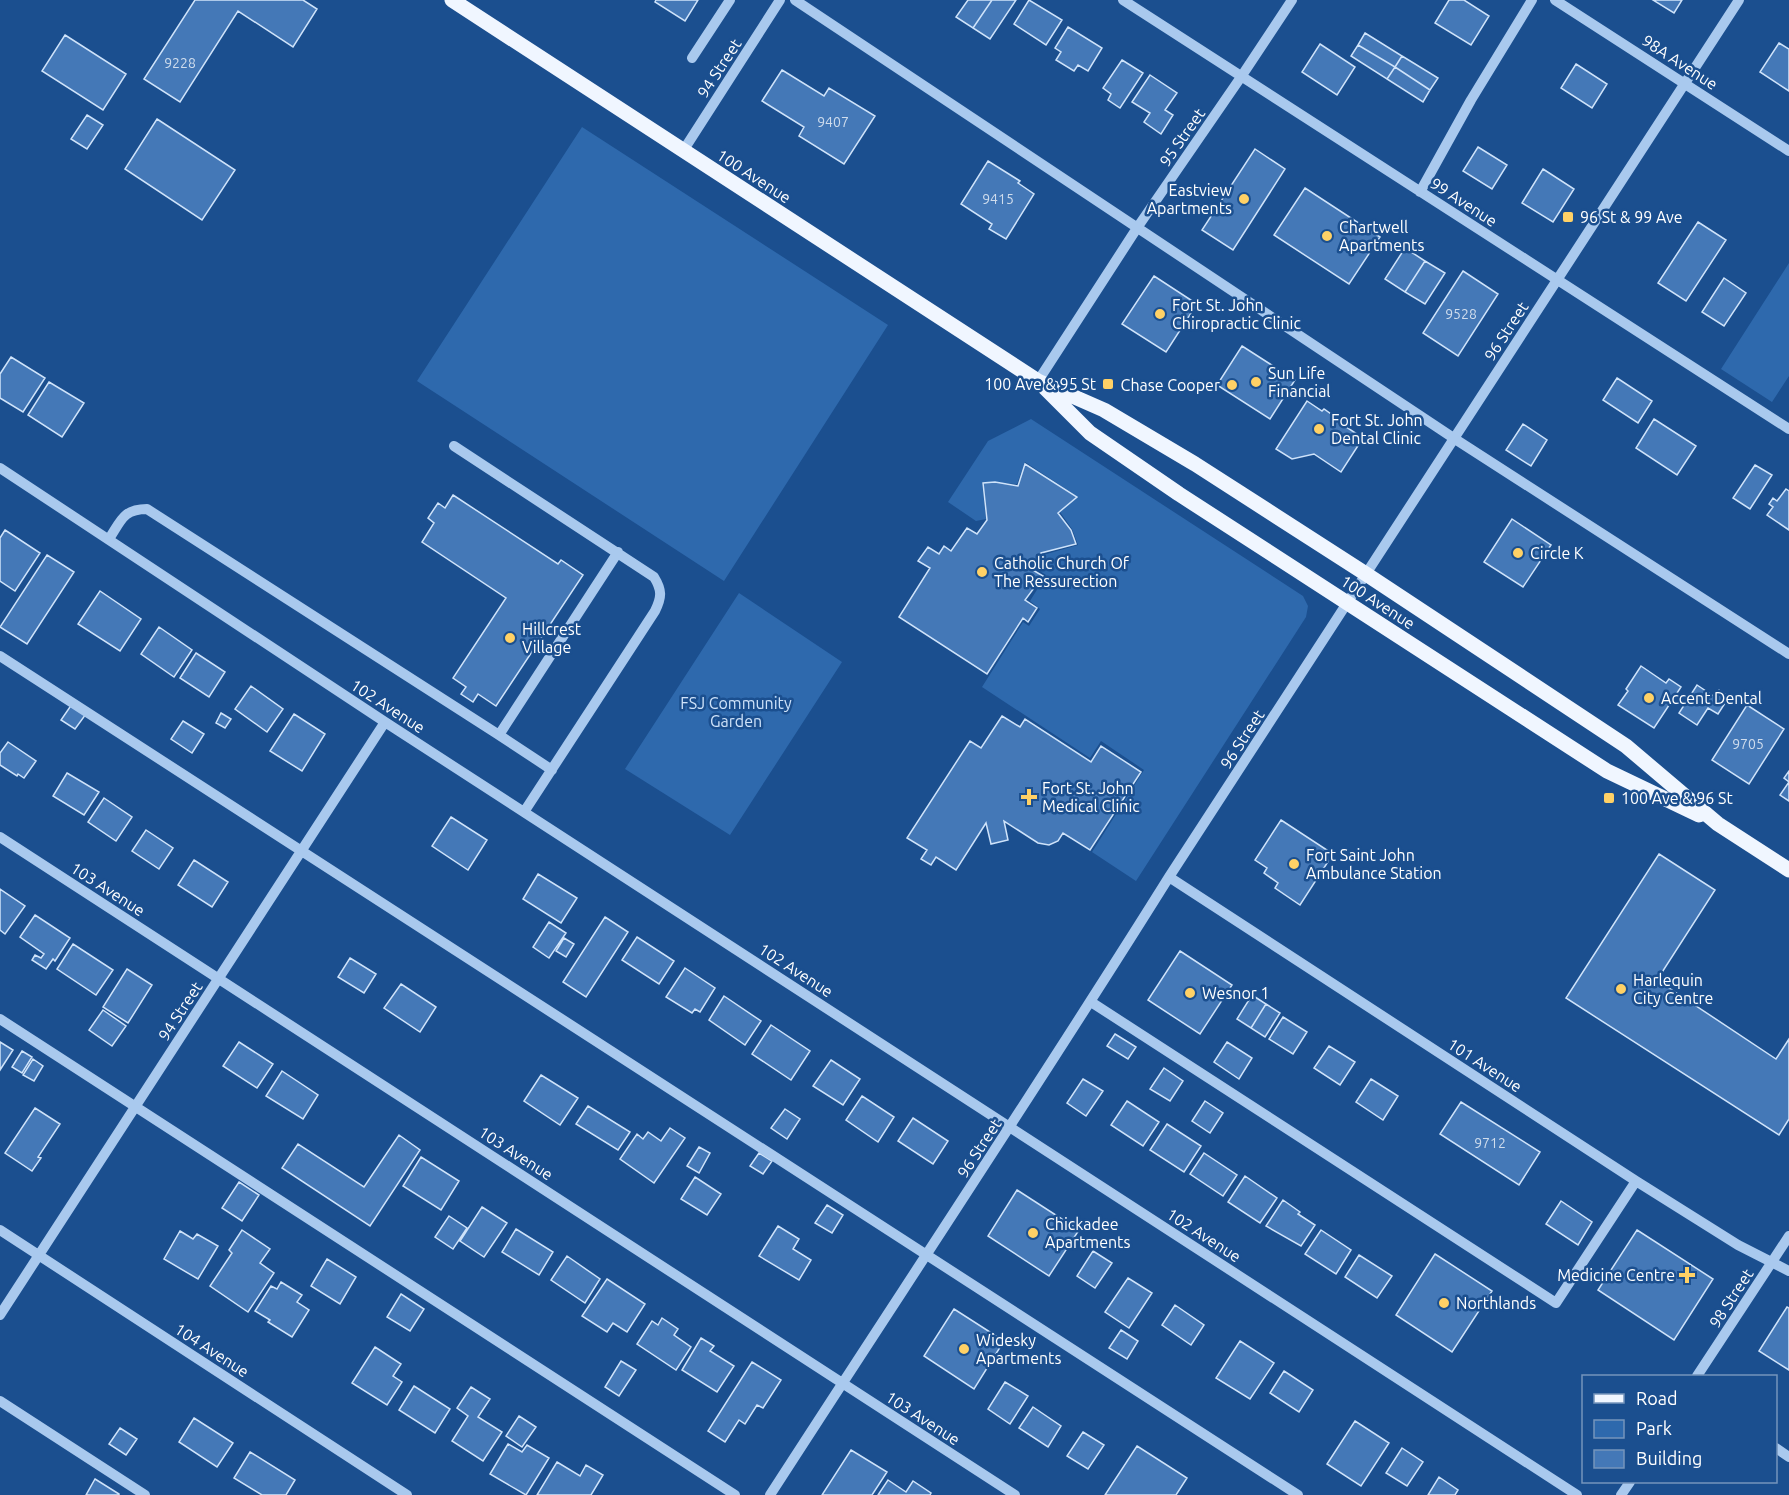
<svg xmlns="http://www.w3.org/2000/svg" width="1789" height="1495" font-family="Ubuntu,sans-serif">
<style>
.green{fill:#2e69ad}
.building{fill:#4478b7;stroke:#cfe3fa;stroke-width:1.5}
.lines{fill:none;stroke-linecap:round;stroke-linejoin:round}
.minor{stroke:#a9c9ee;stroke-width:10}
.major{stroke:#f0f6ff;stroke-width:15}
.poi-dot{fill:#ffd166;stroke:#1b4f8f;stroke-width:2}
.labels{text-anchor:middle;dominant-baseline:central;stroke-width:5;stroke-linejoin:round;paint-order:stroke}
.number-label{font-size:14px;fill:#d0dded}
.street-label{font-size:16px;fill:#fff;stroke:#1b4f8f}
.poi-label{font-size:16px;fill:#fff;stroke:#1b4f8f;text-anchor:start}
.park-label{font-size:16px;fill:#cfe3fa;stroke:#1b4f8f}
</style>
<rect width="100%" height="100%" fill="#1b4f8f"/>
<path class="green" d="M582 127 888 325 724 581 417 381Z
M1789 263V376L1772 402 1721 369Z
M1031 419 1303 596 1308 606 1306 617 1136 881 1092 852 1144 770 1101 741 1090 758 982 687 1023 622 1029 626 1040 609 1030 601 1046 575 1035 568 1043 555 1078 545 1072 529 1060 512 1078 497 1025 462 1017 484 982 482 986 519 976 521 948 502 988 441Z
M739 593 842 662 730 835 625 769Z"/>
<path class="building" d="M195 0H303L317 9 293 47 238 11 180 102 144 79Z
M656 0H698L685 21 655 2Z
M968 0H992L973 28 956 17Z
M992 0H1016L990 39 973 28Z
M1029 0 1062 20 1046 45 1014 24Z
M1449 0H1464L1489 16 1471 45 1435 23Z
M1653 0H1682L1674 13Z
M1068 27 1102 48 1088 71 1078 65 1074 71 1056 60 1061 52 1055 48Z
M1365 33 1402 56 1395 67 1358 45Z
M65 35 126 74 103 110 42 71Z
M1779 43 1789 49V91L1760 72Z
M1320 44 1355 67 1337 95 1302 72Z
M1358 45 1395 67 1387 79 1351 56Z
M1402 56 1438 78 1430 90 1395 67Z
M1122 60 1143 73 1120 108 1108 100 1111 94 1103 88Z
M1576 64 1607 84 1592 108 1561 88Z
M1395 67 1430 90 1423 102 1387 79Z
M782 70 824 96 829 88 875 116 844 164 799 136 804 127 762 101Z
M1150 75 1177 93 1165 110 1173 115 1161 134 1144 122 1150 113 1132 102Z
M87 115 103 125 87 149 71 139Z
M157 119 235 170 202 220 125 169Z
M1478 147 1507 165 1492 189 1463 171Z
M1255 149 1285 169 1233 250 1202 230Z
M988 161 1020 181 1018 183 1034 194 1006 239 989 229 992 224 961 204Z
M1543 169 1574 189 1553 222 1522 203Z
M1305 188 1380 237 1349 284 1274 235Z
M1698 222 1726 240 1686 301 1658 283Z
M1405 248 1425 261 1405 292 1385 279Z
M1425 261 1445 273 1425 304 1405 292Z
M1463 271 1498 294 1458 356 1423 333Z
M1154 276 1197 304 1166 352 1122 324Z
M1724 278 1746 293 1724 326 1702 312Z
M1242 346 1295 380 1270 419 1217 385Z
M11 357 45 378 23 412 0 398V374Z
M1617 378 1652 401 1638 423 1603 400Z
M49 382 84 403 62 437 28 415Z
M1307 401 1322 411 1324 409 1338 419 1337 421 1363 438 1341 472 1314 454 1292 459 1276 449Z
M1654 419 1696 446 1677 475 1636 448Z
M1523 424 1547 440 1531 466 1506 450Z
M1025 464 1077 497 1058 513 1071 530 1076 544 1041 553 1031 569 1043 576 1025 600 1037 608 1028 622 1023 618 987 674 899 617 930 568 918 561 928 547 939 554 944 546 951 551 967 528 977 534 987 520 983 483 995 482 1018 486Z
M1755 465 1772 475 1750 509 1733 498Z
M1786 489 1789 491V530L1767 515 1773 507 1769 504 1773 498 1777 501Z
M453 495 558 564 561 560 583 575 496 706 478 694 473 702 461 694 466 687 453 678 506 598 422 542 434 523 428 518 438 503 445 508Z
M1512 519 1551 545 1523 587 1484 562Z
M5 530 40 553 15 591 0 581V538Z
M47 555 74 572 27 644 0 627Z
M100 591 141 619 120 651 78 624Z
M159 627 192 650 174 677 141 654Z
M196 653 225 672 209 697 180 678Z
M1641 666 1666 683 1669 679 1681 687 1654 728 1618 705 1628 691 1626 689Z
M1697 685 1715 697 1719 690 1729 697 1718 714 1708 708 1697 725 1679 713Z
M251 686 283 709 267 732 235 709Z
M72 704 86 714 75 729 61 720Z
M1747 705 1784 729 1749 784 1712 760Z
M221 713 231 719 225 728 216 723Z
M294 714 325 734 302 771 270 751Z
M1002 716 1020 727 1025 719 1091 762 1101 746 1141 772 1090 850 1063 833 1058 841 1049 845 1038 843 1004 821 1008 840 991 844 986 823 956 870 936 857 931 865 921 859 927 850 907 838 970 741 981 748Z
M183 721 204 734 192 753 171 739Z
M8 742 36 761 24 778 18 774 17 776 0 765V753Z
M1789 771V801L1780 795 1789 782 1784 778Z
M67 773 99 792 84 815 53 796Z
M104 798 132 817 116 841 88 822Z
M451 817 487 840 468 870 432 846Z
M1281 820 1333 854 1300 905 1275 888 1278 883 1264 873 1267 868 1255 860Z
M146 830 173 848 159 869 132 851Z
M1659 854 1715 890 1657 980 1776 1059 1789 1039V1119L1779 1135 1566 998Z
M194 860 228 882 212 907 178 885Z
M538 874 577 898 561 923 523 899Z
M0 889 25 906 5 934 0 930Z
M35 915 70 938 55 961 53 959 46 969 32 960 35 955 41 958 44 954 20 937Z
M605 917 628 932 586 997 563 982Z
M549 922 566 933 549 958 533 947Z
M637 937 674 961 659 984 622 960Z
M564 938 574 944 566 957 556 951Z
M73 944 113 970 96 995 57 969Z
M1180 951 1232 985 1200 1034 1148 1000Z
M350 958 376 974 364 993 338 977Z
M685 968 715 988 700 1012 695 1009 692 1013 666 997Z
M127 969 152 985 128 1023 103 1007Z
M401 984 436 1007 420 1032 384 1008Z
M1252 995 1266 1004 1251 1028 1237 1019Z
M724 996 761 1021 745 1045 709 1020Z
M1266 1004 1280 1013 1265 1037 1251 1028Z
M103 1010 126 1026 112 1046 89 1030Z
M1283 1017 1307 1032 1293 1054 1269 1039Z
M771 1025 810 1051 791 1080 752 1054Z
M1115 1034 1136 1047 1128 1059 1107 1046Z
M0 1042 13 1050 0 1070Z
M239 1042 273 1064 257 1088 223 1066Z
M1227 1042 1252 1058 1239 1079 1214 1062Z
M1329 1046 1355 1062 1340 1085 1314 1068Z
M22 1051 32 1057 22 1073 12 1067Z
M33 1059 43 1066 34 1081 23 1075Z
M831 1060 860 1079 843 1105 813 1086Z
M1164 1068 1183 1081 1170 1101 1150 1089Z
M282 1071 318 1095 303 1119 266 1096Z
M541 1075 578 1098 560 1125 524 1101Z
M1083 1079 1103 1091 1086 1116 1067 1103Z
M1371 1079 1398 1096 1383 1120 1356 1102Z
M862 1096 894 1117 878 1142 846 1120Z
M1127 1101 1159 1122 1143 1146 1111 1125Z
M1205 1101 1223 1113 1210 1133 1192 1121Z
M1461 1102 1540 1152 1519 1185 1440 1134Z
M588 1106 630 1132 618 1150 576 1124Z
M35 1108 60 1124 38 1157 41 1158 32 1171 5 1153Z
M785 1109 800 1119 787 1139 771 1128Z
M913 1118 948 1141 933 1164 898 1141Z
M1167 1124 1201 1146 1184 1172 1150 1150Z
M670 1128 685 1138 654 1183 620 1159 637 1134 643 1139 648 1132 661 1141Z
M399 1135 420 1150 370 1226 282 1168 298 1144 364 1187Z
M699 1147 710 1153 699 1173 687 1166Z
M759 1153 772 1161 763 1174 750 1166Z
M1204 1153 1237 1175 1223 1196 1190 1174Z
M421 1157 459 1181 441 1210 403 1186Z
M1245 1176 1277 1198 1260 1223 1228 1202Z
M695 1177 721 1194 707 1215 681 1199Z
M239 1182 259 1195 242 1221 222 1208Z
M1017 1190 1079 1230 1049 1276 988 1236Z
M1283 1200 1300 1212 1298 1214 1315 1225 1301 1246 1266 1226Z
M1561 1201 1592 1222 1578 1245 1546 1224Z
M827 1205 843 1215 832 1233 815 1223Z
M482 1207 507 1223 484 1257 460 1241Z
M449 1216 467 1228 453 1249 435 1237Z
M778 1226 799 1239 793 1249 811 1260 799 1280 759 1256Z
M516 1229 553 1252 539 1275 502 1252Z
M242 1230 270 1249 260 1263 274 1273 248 1312 210 1286 232 1253 229 1250Z
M1321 1230 1351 1250 1336 1274 1305 1254Z
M1637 1230 1713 1279 1674 1340 1598 1290Z
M180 1231 193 1239 197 1234 218 1246 198 1279 164 1259Z
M1093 1251 1112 1263 1095 1288 1077 1276Z
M1435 1254 1492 1291 1452 1352 1396 1315Z
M1359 1255 1392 1276 1377 1298 1345 1277Z
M567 1256 600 1279 585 1303 551 1280Z
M327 1259 356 1277 340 1304 311 1286Z
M1128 1278 1152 1293 1129 1328 1105 1312Z
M607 1279 645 1304 627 1332 613 1323 607 1332 582 1316Z
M281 1282 302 1295 297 1302 309 1310 292 1337 268 1322 270 1320 255 1311 271 1286 277 1289Z
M401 1294 424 1309 410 1331 387 1317Z
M1175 1305 1204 1325 1191 1345 1162 1325Z
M1787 1307 1789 1308V1370L1759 1351Z
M954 1309 1004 1341 974 1389 924 1356Z
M662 1318 678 1329 674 1335 691 1347 676 1370 637 1344 652 1321 658 1325Z
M1121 1330 1138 1341 1127 1359 1109 1348Z
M701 1338 714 1346 710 1351 734 1366 717 1392 682 1370Z
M1240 1341 1274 1363 1250 1399 1216 1378Z
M375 1347 401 1364 393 1376 402 1382 387 1405 352 1383Z
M621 1361 636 1370 619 1396 605 1387Z
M752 1362 781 1380 763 1408 757 1405 745 1424 739 1420 725 1442 708 1431Z
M1284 1371 1313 1390 1299 1412 1270 1393Z
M1005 1382 1028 1396 1010 1424 988 1409Z
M414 1386 450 1409 435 1433 399 1410Z
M471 1387 490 1399 478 1417 502 1432 483 1461 452 1441 468 1416 457 1408Z
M1033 1407 1061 1426 1048 1447 1019 1428Z
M519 1416 536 1427 522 1447 506 1436Z
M194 1418 233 1443 217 1467 179 1442Z
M1355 1421 1389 1443 1361 1486 1327 1464Z
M120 1428 137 1439 126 1455 109 1444Z
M1083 1432 1104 1445 1088 1469 1067 1456Z
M508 1444 522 1452 527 1445 549 1458 526 1495 490 1474Z
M1137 1446 1187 1478 1176 1495H1105Z
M1402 1448 1423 1462 1407 1486 1386 1473Z
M851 1450 887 1472 872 1495H822Z
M250 1452 295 1480 286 1495H262L234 1478Z
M557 1462 580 1476 586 1465 603 1475 591 1495H537Z
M1439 1477 1458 1490 1455 1495H1428Z
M95 1479 119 1494V1495H86Z
M888 1480 906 1492 913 1481 931 1493 930 1495H878Z"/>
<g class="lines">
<path class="minor" d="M795 0 1455 439 1789 654
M1123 0 1789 429
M1555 0 1789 151
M692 58 730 0
M683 151 780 0
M1420 192 1471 100 1532 0
M1038 381 1137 228 1241 77 1292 0
M454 446 654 577C662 590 662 597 655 611L524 812
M0 468 385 722 1577 1495
M109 539C121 521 123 509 147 509L499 735
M0 656 1298 1495
M552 770 499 735 618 552
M0 837 1015 1495
M1169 877 1636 1181 1738 1245 1789 1271
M1091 1002 1556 1303 1636 1181
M0 1019 735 1495
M0 1230 407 1495
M0 1315 385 722
M1697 1376 1789 1236
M0 1401 145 1495
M1776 1448 1789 1457
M770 1495C903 1289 1039 1085 1169 877L1739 0
M1621 1495 1630 1482"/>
<path class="major" d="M452 0 1038 381 1104 410 1195 464 1366 574 1626 746 1718 824 1789 870
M1045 388 1090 433 1179 494 1607 771 1699 815"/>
</g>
<g class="poi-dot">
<circle cx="1244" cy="199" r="6"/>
<rect x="1562" y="211" width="12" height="12" rx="3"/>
<circle cx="1327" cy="236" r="6"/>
<circle cx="1160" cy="314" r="6"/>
<circle cx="1256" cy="382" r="6"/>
<rect x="1102" y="378" width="12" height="12" rx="3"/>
<circle cx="1232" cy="385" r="6"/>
<circle cx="1319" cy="429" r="6"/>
<circle cx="1518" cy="553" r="6"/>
<circle cx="982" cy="572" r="6"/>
<circle cx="510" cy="638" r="6"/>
<circle cx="1649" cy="698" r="6"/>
<path d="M1026 788h6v6h6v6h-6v6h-6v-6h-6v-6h6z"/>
<rect x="1603" y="792" width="12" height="12" rx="3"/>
<circle cx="1294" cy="864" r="6"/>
<circle cx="1621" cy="989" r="6"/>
<circle cx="1190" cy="993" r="6"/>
<circle cx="1033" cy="1233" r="6"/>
<path d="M1684 1266h6v6h6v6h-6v6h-6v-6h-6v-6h6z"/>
<circle cx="1444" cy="1303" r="6"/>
<circle cx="964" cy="1349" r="6"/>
</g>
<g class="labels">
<g class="number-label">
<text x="180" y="63">9228</text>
<text x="833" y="122">9407</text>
<text x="998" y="199">9415</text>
<text x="1461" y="314">9528</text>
<text x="1748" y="744">9705</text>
<text x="1490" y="1143">9712</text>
</g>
<g class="street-label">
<text transform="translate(1680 62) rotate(33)">98A Avenue</text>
<text transform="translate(719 68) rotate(-57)">94 Street</text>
<text transform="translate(1182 137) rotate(-55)">95 Street</text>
<text transform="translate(754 176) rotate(33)">100 Avenue</text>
<text transform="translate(1464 202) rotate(33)">99 Avenue</text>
<text transform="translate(1506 331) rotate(-57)">96 Street</text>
<text transform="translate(1378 602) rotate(33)">100 Avenue</text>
<text transform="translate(388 706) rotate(33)">102 Avenue</text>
<text transform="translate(1242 739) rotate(-57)">96 Street</text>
<text transform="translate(108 889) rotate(33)">103 Avenue</text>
<text transform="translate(796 970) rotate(33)">102 Avenue</text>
<text transform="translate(180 1011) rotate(-57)">94 Street</text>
<text transform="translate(1485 1065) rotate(33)">101 Avenue</text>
<text transform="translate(979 1148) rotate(-57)">96 Street</text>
<text transform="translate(516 1153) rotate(33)">103 Avenue</text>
<text transform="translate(1204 1235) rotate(33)">102 Avenue</text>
<text transform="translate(1731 1298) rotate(-57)">98 Street</text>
<text transform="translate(212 1350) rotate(33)">104 Avenue</text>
<text transform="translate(923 1418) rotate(33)">103 Avenue</text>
</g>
<g class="poi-label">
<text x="1232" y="190" text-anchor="end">Eastview<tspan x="1232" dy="18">Apartments</tspan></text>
<text x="1580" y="217">96 St &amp; 99 Ave</text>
<text x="1339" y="227">Chartwell<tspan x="1339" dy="18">Apartments</tspan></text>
<text x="1172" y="305">Fort St. John<tspan x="1172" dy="18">Chiropractic Clinic</tspan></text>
<text x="1268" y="373">Sun Life<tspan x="1268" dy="18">Financial</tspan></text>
<text x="1096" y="384" text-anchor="end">100 Ave &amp; 95 St</text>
<text x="1220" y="385" text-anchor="end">Chase Cooper</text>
<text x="1331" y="420">Fort St. John<tspan x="1331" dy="18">Dental Clinic</tspan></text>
<text x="1530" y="553">Circle K</text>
<text x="994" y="563">Catholic Church Of<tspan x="994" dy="18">The Ressurection</tspan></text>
<text x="522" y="629">Hillcrest<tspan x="522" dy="18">Village</tspan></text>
<text x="1661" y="698">Accent Dental</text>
<text x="1042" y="788">Fort St. John<tspan x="1042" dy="18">Medical Clinic</tspan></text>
<text x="1621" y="798">100 Ave &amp; 96 St</text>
<text x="1306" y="855">Fort Saint John<tspan x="1306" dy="18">Ambulance Station</tspan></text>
<text x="1633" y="980">Harlequin<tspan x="1633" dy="18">City Centre</tspan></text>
<text x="1202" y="993">Wesnor 1</text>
<text x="1045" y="1224">Chickadee<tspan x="1045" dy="18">Apartments</tspan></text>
<text x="1675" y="1275" text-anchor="end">Medicine Centre</text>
<text x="1456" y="1303">Northlands</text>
<text x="976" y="1340">Widesky<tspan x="976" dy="18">Apartments</tspan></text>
</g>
<g class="park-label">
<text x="736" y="703">FSJ Community<tspan x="736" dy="18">Garden</tspan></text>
</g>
</g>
<rect x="1582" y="1375" width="195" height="108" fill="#1b4f8f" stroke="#7695bc" stroke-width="1.5"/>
<rect x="1594" y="1394" width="30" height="9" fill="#f0f6ff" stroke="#7695bc" stroke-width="1.5"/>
<text x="1636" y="1405" font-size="18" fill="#ffffff">Road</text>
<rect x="1594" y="1420" width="30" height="18" fill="#2e69ad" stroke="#7695bc" stroke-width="1.5"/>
<text x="1636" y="1435" font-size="18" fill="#ffffff">Park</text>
<rect x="1594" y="1450" width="30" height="18" fill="#4478b7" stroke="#7695bc" stroke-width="1.5"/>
<text x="1636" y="1465" font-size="18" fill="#ffffff">Building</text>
</svg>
